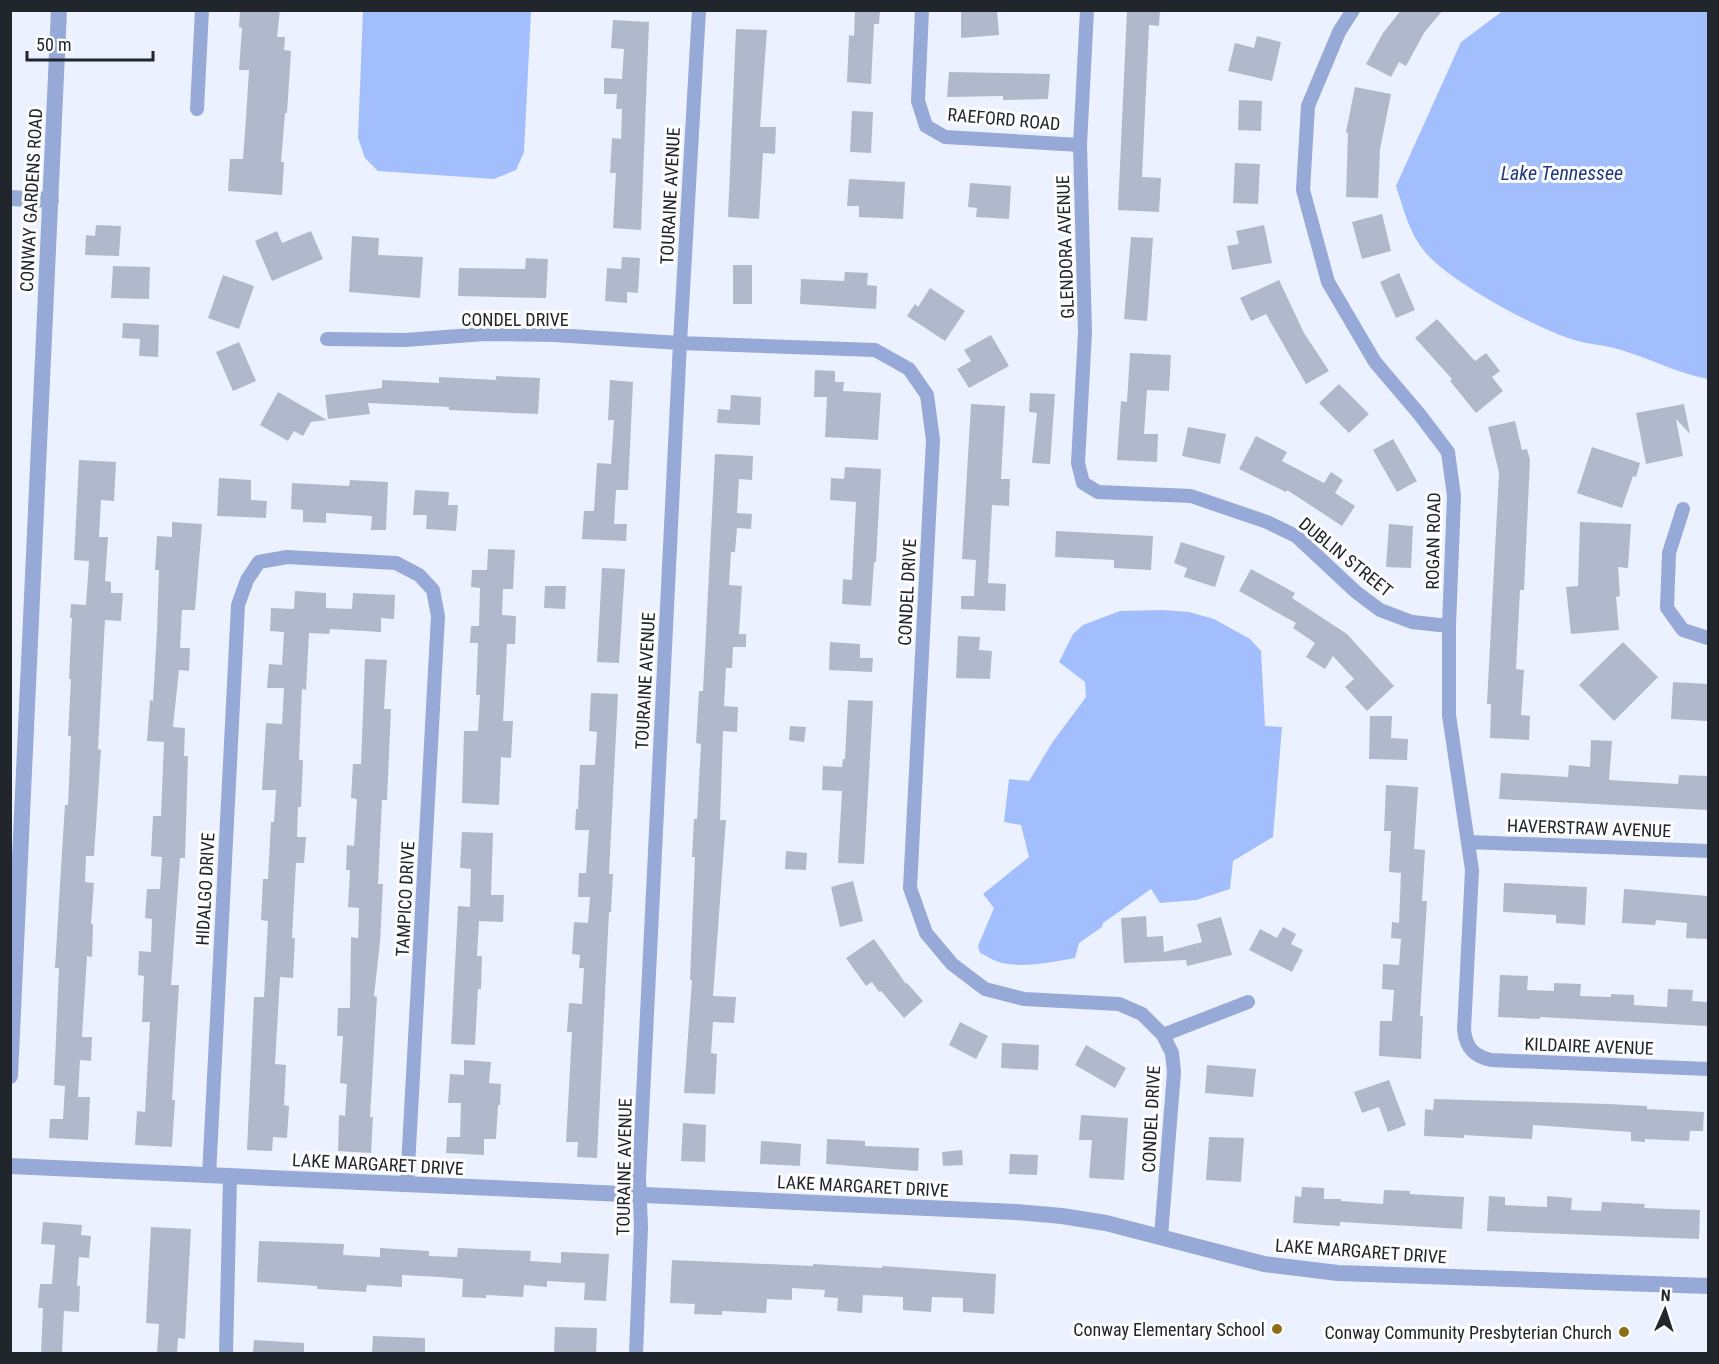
<svg xmlns="http://www.w3.org/2000/svg" width="1719" height="1364" font-family="'Roboto Condensed',sans-serif">
<style>
.water{fill:#a3befd}
.building{fill:#b0b9cc}
.lines{fill:none;stroke-linecap:round;stroke-linejoin:round}
.minor{stroke:#96a9d7;stroke-width:14}
.tertiary{stroke:#96a9d7;stroke-width:16}
.poi-dot{fill:#8e6e12;stroke:#fefefe;stroke-width:2}
.labels{text-anchor:middle;dominant-baseline:central;stroke-width:6;stroke-linejoin:round;paint-order:stroke}
.street-label{font-size:18px;fill:#21252c;stroke:#fefefe}
.poi-label{font-size:18px;fill:#21252c;stroke:#fefefe;text-anchor:end}
.water-label{font-size:20px;font-style:italic;fill:#213880;stroke:#fefefe}
</style>
<rect width="100%" height="100%" fill="#ebf1fe"/>
<path class="water" d="M1504 10 1708 11V379C1675 373 1646 356 1614 348 1602 345 1589 344 1578 341 1540 331 1450 282 1425 252 1409 233 1404 210 1396 186L1461 42Z
M363 11H531L524 152 516 170 494 179 378 171 365 158 358 138Z
M1163 610 1189 612 1214 619 1250 639 1261 651 1265 726 1282 727 1273 837 1233 861 1230 889 1196 900 1160 903 1151 889 1103 923 1102 927 1079 943 1075 958C1052 962 1026 968 1002 963 994 961 987 956 980 953L978 946 994 908 983 894 1029 857 1021 825 1004 822 1009 779 1029 781 1052 743 1086 697 1085 682 1059 662 1073 634 1083 625 1120 611Z"/>
<path class="building" d="M240 10H280L277 37H285L284 50 291 51 287 113H285L281 162H284L282 195 228 191 230 159H243L246 118 249 70H239L242 28 239 27Z
M855 10H880L879 24H874L871 84 847 82 849 35 854 36Z
M961 10H997L999 35 961 38Z
M1127 10H1160L1159 26 1149 25 1142 177 1161 178 1159 212 1118 210Z
M1401 10H1443L1424 33 1406 66 1399 62 1391 77 1366 64 1383 33Z
M613 20 649 22 641 230 613 228 616 173H610L612 138 621 139 622 109H616L617 94H604V78L622 79 624 49 611 48Z
M736 29 767 30 760 127H776L775 154 763 153 759 219 728 217Z
M1257 36 1281 42 1272 81 1228 71 1235 43 1254 48Z
M949 72 1050 74 1048 99 1003 100V96L947 97Z
M1355 87 1391 94 1380 149 1378 198 1346 197 1348 133 1346 132Z
M1239 100 1262 101 1261 131 1238 130Z
M852 111 873 112 871 153 850 152Z
M1235 163 1260 164 1258 204 1233 203Z
M849 179 905 182 903 219 859 217V206H847Z
M970 183 1011 186 1009 219 976 217 977 208 968 207Z
M1382 214 1391 251 1362 259 1352 222Z
M96 225 121 226 119 256 85 255 86 235 95 236Z
M1264 225 1272 263 1232 270 1227 246 1239 244 1236 231Z
M277 231 282 243 311 231 323 259 272 281 255 241Z
M352 236 379 238 378 255 423 257 420 298 349 292Z
M1131 237 1153 238 1147 321 1124 319Z
M622 257 640 258 638 293 627 292V303L605 301 607 268 621 269Z
M526 258 548 259 546 298 458 296 459 268 525 269Z
M733 265H752V304H733Z
M113 266 150 267 149 299 111 298Z
M845 272 868 273 867 285 877 286 876 309 800 304 801 279 844 281Z
M1399 273 1415 310 1396 318 1380 282Z
M223 275 254 286 239 329 208 318Z
M1279 280 1304 333 1329 371 1306 384 1266 314 1251 321 1240 298Z
M930 288 965 311 945 341 907 316 915 304 918 307Z
M1437 319 1475 361 1486 353 1500 371 1492 377 1503 391 1476 413 1450 381 1452 379 1415 338Z
M123 323 159 325 158 357 139 356 140 339 122 338Z
M991 335 1009 366 969 388 957 369 971 361 964 350Z
M239 342 256 381 233 391 216 352Z
M1130 353 1171 355 1169 391 1147 390 1144 434H1158L1157 462 1117 460 1121 401 1127 402Z
M815 370 835 371V382H844L843 391 881 393 878 440 825 437 827 397H814Z
M496 376 540 378 538 414 449 410V407L368 403 370 414 328 419 325 395 382 388V380L439 383V377L496 380Z
M610 380 633 382 628 490H616L614 524H627L626 541 582 539 584 511H594L597 463 611 464 614 420H608Z
M1339 384 1369 414 1349 433 1319 403Z
M278 392 327 420 311 422 303 436 294 431 288 441 260 425Z
M1030 393 1055 394 1050 464 1032 463 1037 413 1029 412Z
M731 395 761 397 760 425 717 423 718 409 730 410Z
M971 404 1005 406 1001 479H1010L1009 506 992 505 988 583 1006 584 1005 611 961 609V596H974L976 560 962 559Z
M1684 404 1690 434 1676 419 1683 456 1646 464 1636 413Z
M1515 421 1522 450 1527 449 1530 460 1524 590H1520L1516 669 1524 670 1521 715 1530 716 1529 740 1490 738 1491 704H1487L1499 473 1488 427Z
M1188 427 1226 434 1220 464 1182 456Z
M1256 436 1287 452 1282 461 1324 483 1331 472 1343 480 1335 493 1355 506 1342 526 1287 490 1286 492 1239 469Z
M1393 439 1417 481 1397 492 1373 450Z
M1592 447 1640 463 1636 477 1633 476 1622 508 1577 493Z
M715 454 753 456 752 480 739 479 737 513 752 514 751 529 737 528 735 552H731L729 585 742 586 739 634H746V647H733L732 668H726L724 706 738 707 737 732 723 731 720 820H726L713 996 736 997 734 1023 713 1022 711 1053 717 1054 715 1094 684 1093 692 980H690L695 857H692L694 819H697L701 744 696 743 699 691H703Z
M79 460 116 462 114 501 101 500 99 537H108L105 581 111 582V593H123L121 621 105 620 98 749 101 750 94 856H86L85 882 94 883 91 924H93L92 957 87 956 82 1037H92L91 1061 80 1060 78 1097H90L88 1140 49 1138 50 1119H63L65 1086 54 1085 59 968H55L61 868 65 805H68L71 736H68L71 679H69L72 618H70L71 604 86 605 89 561 74 560Z
M845 467 881 469 876 562H874L871 606 842 604 843 579 852 580 856 502 830 500 831 478 844 479Z
M219 478 251 480V500L267 501 266 518 217 516Z
M350 480 388 482 386 530H371L372 516 326 513V523L303 522V510L291 509 292 483 349 486Z
M415 490 449 492 448 505H458L456 531 426 529 427 515H413Z
M172 522 202 524 195 610H182L180 648H190L189 671 179 670 173 727 185 728 184 756H188L185 858H180L171 985H179L172 1100H175L172 1147 135 1145 137 1111 145 1112 150 1022H142L144 976 138 975 139 951 151 952 152 919 145 918 147 889H160L162 857 151 856 153 816H161L164 742 147 741 150 700 153 701 157 630 159 570H155L157 536 172 537Z
M1580 522 1631 524 1628 568 1618 567 1620 596 1616 597 1619 630 1571 634 1566 587 1578 586Z
M1389 524 1413 526 1411 568 1386 567Z
M1056 531 1153 536 1151 570 1114 568V560L1055 557Z
M1181 542 1225 556 1215 587 1184 577 1187 568 1174 563Z
M488 549 515 550 513 589H503L502 615 516 616 515 644H507L503 721H513L511 758 501 757 499 805 462 803 464 731H478L480 695H476L478 643H470L471 626H479L480 588 471 587 472 570H487Z
M602 568 625 569 619 663 597 662Z
M1251 569 1295 593 1292 598 1347 634 1394 686 1367 711 1345 687 1354 679 1333 656 1325 669 1306 657 1315 643 1293 628 1296 623 1239 591Z
M545 586H566L565 609 544 608Z
M295 591 326 593V608L352 609 353 593 395 595 394 619 381 618V632L330 629 329 634 309 633 306 690 302 689 299 760H303L301 807H298L297 837H306L304 863H296L292 938H295L293 978 280 977 275 1064 286 1065 284 1105 289 1106 287 1138 273 1137 272 1151 247 1150 254 997H264L268 921 261 920 263 879H268L271 822H274L276 790H262L266 723 282 724 284 688H267L269 664 282 665 284 632 270 631 271 608 294 609Z
M958 636 980 637 979 650 992 651 990 679 956 678Z
M830 642 860 644V658H873L872 672 829 670Z
M1623 642 1658 677 1614 721 1579 685Z
M365 659 387 660 384 709H391L387 800H382L378 884H383L380 942 374 996 377 997 370 1117H373L371 1153 338 1151 339 1115 345 1116 347 1084 340 1083 343 1036H337L338 1008H350L351 937 358 938 359 908 348 907 350 870H346L347 845 354 846 357 799 351 798 353 764H361Z
M1673 682 1708 684 1707 721 1671 719Z
M591 693 618 694 609 874H613L611 912H609L597 1158 577 1157 578 1142H566L572 1032H567L569 1003 582 1004 584 968H579L580 955 572 954 574 922 588 923 590 897H578L579 873H586L589 830H575L576 809H578L580 765H595L597 732 589 731Z
M848 700 873 701 864 864 838 863 842 791 822 790 823 766 842 767 843 759H845Z
M1370 716H1392L1391 738 1408 739 1407 760 1369 759Z
M790 726 806 727 804 742 789 740Z
M1591 740 1612 741 1609 780 1678 784 1679 775 1708 776V810L1499 799 1501 773 1568 777 1569 765 1590 767Z
M1386 785 1418 787 1414 849 1425 850 1422 901H1427L1420 1016H1423L1421 1059 1379 1056 1380 1021H1392L1394 990 1382 989 1383 964 1399 965 1401 939 1391 938 1392 922 1399 923 1401 873 1389 872 1391 831H1384Z
M462 832 493 833 491 895H504L503 922 479 921 477 956H482L481 989H478L475 1045 451 1044 458 906 470 907 471 869 460 868Z
M786 851 807 853 806 870 785 869Z
M853 881 863 921 840 927 831 887Z
M1504 883 1587 887 1585 925 1556 923V915L1503 912Z
M1624 889 1708 896V939L1686 938 1687 923 1656 920 1655 925 1622 923Z
M1146 916 1147 937 1163 936 1164 952 1202 942 1197 924 1221 917 1232 955 1187 966 1186 960 1124 963 1121 918Z
M1283 927 1296 934 1291 944 1303 950 1292 972 1249 950 1260 929 1277 938Z
M874 939 906 984 907 983 923 1001 904 1018 881 991 879 992 872 982 866 986 846 958Z
M1500 975 1528 976 1527 990 1554 991V983L1581 984 1580 996 1611 997V994L1634 995V1005L1667 1007 1668 989 1693 990 1692 1001 1708 1002V1026L1540 1017V1019L1498 1017Z
M960 1022 988 1036 976 1059 949 1045Z
M1002 1043 1039 1045 1038 1070 1001 1068Z
M1086 1045 1126 1068 1115 1088 1075 1065Z
M464 1060 491 1062 489 1083 501 1084 500 1105H498L496 1139H484V1155L446 1153 447 1137H460L461 1103H448L450 1074 464 1075Z
M1207 1065 1256 1069 1253 1097 1205 1093Z
M1389 1080 1406 1125 1388 1132 1379 1107 1362 1113 1354 1092Z
M1434 1099 1608 1104 1647 1106V1109L1704 1112 1703 1131H1690L1689 1141 1645 1139V1142L1631 1141V1132L1533 1125 1532 1139 1464 1135V1138L1424 1136 1425 1109 1433 1110Z
M1081 1115 1128 1118 1124 1180 1089 1178 1092 1140H1079Z
M683 1123 706 1125 705 1162 681 1161Z
M1209 1137 1244 1138 1241 1182 1206 1180Z
M827 1139 865 1141V1146L919 1148 918 1171 826 1164Z
M761 1141 801 1144 800 1166 760 1164Z
M962 1150 963 1165 943 1166 942 1152Z
M1010 1154 1038 1155 1037 1175 1009 1174Z
M1302 1187 1324 1188V1199H1341V1201L1383 1204 1384 1190 1410 1191V1194L1464 1197 1462 1229 1340 1222V1226L1293 1223 1295 1196 1301 1197Z
M1489 1196 1505 1197V1205L1547 1207V1196L1572 1198 1571 1210 1601 1211 1602 1202 1645 1204 1644 1208 1700 1210 1699 1239 1487 1231Z
M43 1222 82 1225 81 1235 91 1236 89 1258 79 1257 77 1286H80L79 1312 64 1311 62 1353H41L43 1308H38L40 1284H52L55 1245 41 1244Z
M151 1227 191 1229 185 1339 178 1338 177 1353H157L159 1324 146 1323Z
M259 1241 344 1244 343 1255 380 1257V1248L429 1251V1256L457 1257 458 1248 531 1251 530 1261 561 1263V1252L609 1254 606 1301 584 1300 585 1283 547 1281V1287L524 1285 523 1297 486 1295V1298L462 1297 463 1279 440 1277 402 1275V1287L367 1285 366 1292 317 1289V1286L257 1282Z
M672 1260 813 1266V1264L882 1268V1266L996 1274 994 1314 963 1312V1298L932 1297 931 1312 903 1310V1297L863 1295 862 1313 837 1311 838 1298 824 1297 825 1290 792 1288V1300L767 1299 766 1313 722 1311V1315L694 1314 695 1304 670 1303Z
M555 1327 597 1328 596 1353H554Z
M373 1336 425 1338V1353H372Z
M254 1340 304 1343V1353H253Z"/>
<g class="lines">
<path class="minor" d="M922 10 918 101 926 126 945 137 1080 145
M1087 10 1080 145 1085 332 1078 463 1083 483 1098 492 1191 496 1267 522 1296 536 1356 592 1380 610 1412 622 1449 626
M1353 10 1339 32 1308 106 1303 190 1328 282 1375 362 1420 415 1448 452 1454 496 1449 626V715L1472 870 1464 1030C1466 1048 1474 1056 1491 1060L1708 1069
M197 109 202 10
M327 339 405 340 485 334 554 335 680 343 875 350 909 369 927 395 933 440 910 888 926 933 952 964 985 989 1024 999 1119 1004 1142 1014 1163 1035 1172 1053 1174 1072 1161 1236
M1683 509 1669 553 1667 608 1683 630 1708 638
M1468 842 1708 851
M1163 1035 1248 1002
M209 1176 238 605 247 580 259 562 287 557 396 563 419 575 433 590 438 616 407 1185
M226 1354 230 1177
M636 1354 641 1227 639 1177 680 343 699 10"/>
<path class="tertiary" d="M10 198 51 200
M10 1076 59 10
M10 1166 1016 1212 1062 1216 1106 1223 1264 1264 1338 1273 1708 1286"/>
</g>
<g class="poi-dot">
<circle cx="1277" cy="1329" r="6"/>
<circle cx="1624" cy="1332" r="6"/>
</g>
<g class="labels">
<g class="street-label">
<text transform="translate(1004 119) rotate(5)">RAEFORD ROAD</text>
<text transform="translate(670 196) rotate(-87)">TOURAINE AVENUE</text>
<text transform="translate(31 200) rotate(-87)">CONWAY GARDENS ROAD</text>
<text transform="translate(1065 247) rotate(-92)">GLENDORA AVENUE</text>
<text x="515" y="319">CONDEL DRIVE</text>
<text transform="translate(1433 541) rotate(-89)">ROGAN ROAD</text>
<text transform="translate(1346 557) rotate(39)">DUBLIN STREET</text>
<text transform="translate(907 592) rotate(-87)">CONDEL DRIVE</text>
<text transform="translate(645 681) rotate(-87)">TOURAINE AVENUE</text>
<text transform="translate(1589 828) rotate(2)">HAVERSTRAW AVENUE</text>
<text transform="translate(205 889) rotate(-87)">HIDALGO DRIVE</text>
<text transform="translate(405 899) rotate(-87)">TAMPICO DRIVE</text>
<text transform="translate(1589 1046) rotate(2)">KILDAIRE AVENUE</text>
<text transform="translate(1151 1119) rotate(-87)">CONDEL DRIVE</text>
<text transform="translate(378 1164) rotate(3)">LAKE MARGARET DRIVE</text>
<text transform="translate(624 1167) rotate(-89)">TOURAINE AVENUE</text>
<text transform="translate(863 1186) rotate(3)">LAKE MARGARET DRIVE</text>
<text transform="translate(1361 1251) rotate(4)">LAKE MARGARET DRIVE</text>
</g>
<g class="poi-label">
<text x="1265" y="1329">Conway Elementary School</text>
<text x="1612" y="1332">Conway Community Presbyterian Church</text>
</g>
<g class="water-label">
<text x="1562" y="173">Lake Tennessee</text>
</g>
</g>
<rect width="1719" height="1364" fill="none" stroke="#21252c" stroke-width="24"/>
<g transform="translate(1665 1310) rotate(3)" stroke="#fefefe" stroke-width="4.5" paint-order="stroke">
<path d="M0-4.5L10 22L0 15L-10 22Z" fill="#21252c"/>
<text y="-9" font-size="16" font-weight="bold" text-anchor="middle" fill="#21252c">N</text>
</g>
<path d="M27 51v9h126v-9" fill="none" stroke="#21252c" stroke-width="3"/>
<text x="36" y="51" font-size="18" fill="#21252c" stroke="#fefefe" stroke-width="4.5" paint-order="stroke">50 m</text>
</svg>
